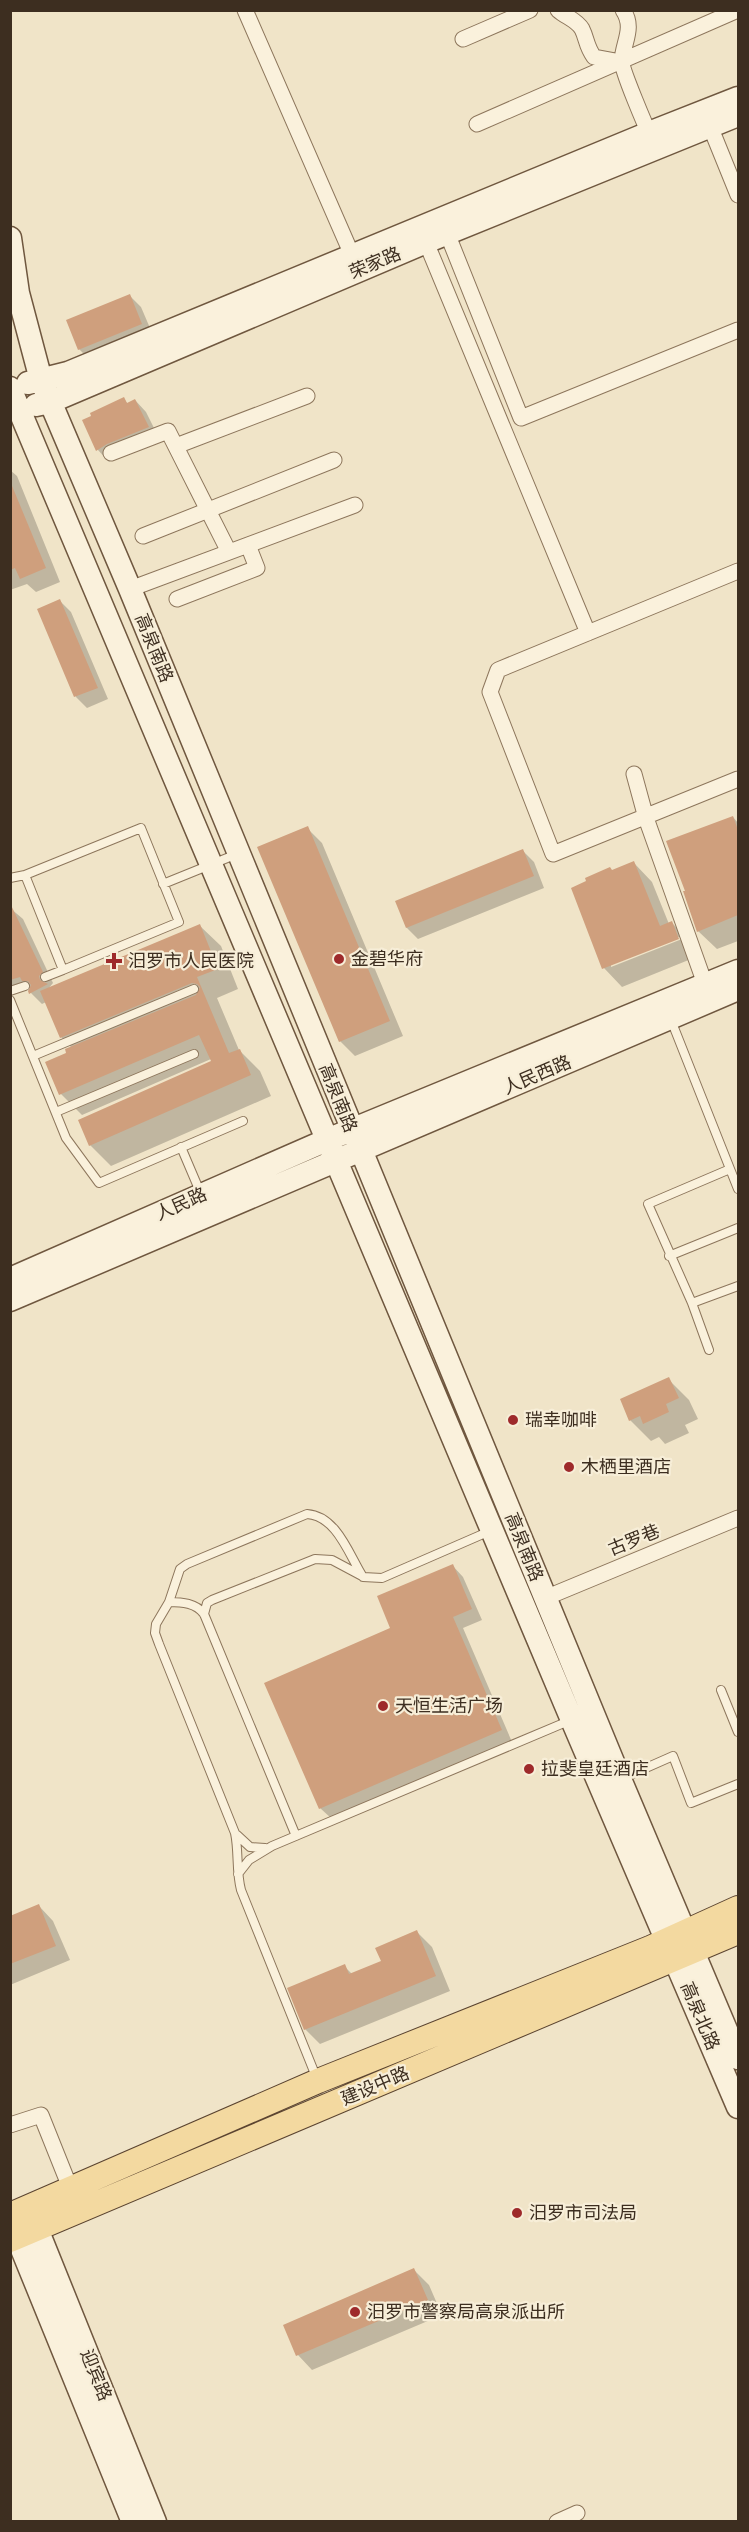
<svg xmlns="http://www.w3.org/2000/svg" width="749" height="2532" font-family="'Crimson Pro','Noto Sans SC',serif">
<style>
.shadow{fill:#0003;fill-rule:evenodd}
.building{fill:#cf9f7d}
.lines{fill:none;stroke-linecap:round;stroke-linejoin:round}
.lane-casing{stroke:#8d765c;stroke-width:10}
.street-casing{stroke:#8d765c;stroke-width:17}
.secondary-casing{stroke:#6f573f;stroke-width:25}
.primary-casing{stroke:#5b4430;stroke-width:26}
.lane{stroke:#faf1dc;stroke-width:8}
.street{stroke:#faf1dc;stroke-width:15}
.secondary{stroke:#faf1dc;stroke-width:22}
.primary{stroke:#f3d9a0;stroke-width:24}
.poi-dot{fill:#9e2a2b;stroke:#f7eed8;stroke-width:2}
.labels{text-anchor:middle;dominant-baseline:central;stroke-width:4.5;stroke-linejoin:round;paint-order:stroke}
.street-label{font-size:18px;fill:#3d2e20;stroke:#f7eed8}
.poi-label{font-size:18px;fill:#3d2e20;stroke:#f7eed8;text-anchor:start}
</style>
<rect width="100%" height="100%" fill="#f0e4c8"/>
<path class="shadow" d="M130 296 141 307 153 335 90 360 79 349Z
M123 399 128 404 135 400 146 412 159 438 119 455 109 462 98 450 84 421Z
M10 470 17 476 60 582 36 592 27 584 10 590Z
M60 601 71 612 108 699 87 708 76 697 39 610Z
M733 817 738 823V941L717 949 698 931Z
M307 828 322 843 403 1036 355 1056 340 1041 259 848Z
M523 851 534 862 544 888 418 939 407 928 397 902Z
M634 863 652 882 669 924 672 923 691 942 696 957 622 987 604 968 613 871ZM681 936 682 939 611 967V964Z
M10 908 23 919 53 983 48 989 200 926 221 946 238 989 217 998 239 1050 260 1071 271 1096 111 1166 90 1145 212 1062 211 1059 82 1115 61 1094 47 1062 68 1054 72 1048 61 1037 46 1002 42 1004 31 993 32 987 10 996Z
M668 1379 689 1400 698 1419 685 1425 689 1433 665 1444 659 1437 651 1441 630 1420Z
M452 1565 463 1577 482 1620 463 1628 512 1742 332 1819 320 1808 392 1629Z
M39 1906 53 1921 70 1960 10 1985V1918Z
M417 1932 432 1947 450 1991 320 2044 305 2029 344 1966 352 1974 383 1962Z
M414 2270 429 2285 442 2315 312 2370 298 2355 285 2325Z"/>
<path class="building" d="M130 294 142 324 78 350 66 320Z
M124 397 127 403 135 399 149 427 107 444 96 451 82 420 91 416 90 413Z
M10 481 46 568 20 579 15 568 10 570Z
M60 599 98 688 74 697 37 609Z
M733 816 738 830V915L697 932 683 891H685L666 841Z
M308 826 390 1021 339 1042 257 847Z
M523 849 534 876 406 928 395 901Z
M634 861 660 926 672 921 679 939 602 969 571 888 586 881 585 878 610 867 612 870Z
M10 903 43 972 39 976 40 980 48 984 29 994 28 991 31 985 28 981H22L20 977 10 980Z
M200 924 218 969 197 977 229 1053 240 1049 251 1075 89 1146 78 1120 211 1061 199 1035 59 1095 45 1062 66 1053 65 1049 196 995 200 987 197 984 192 983 60 1038 40 991Z
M669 1377 679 1398 666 1404 669 1412 643 1424 640 1416 629 1421 620 1399Z
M453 1564 472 1609 453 1617 502 1730 319 1809 264 1683 390 1628 377 1596Z
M39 1904 56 1946 10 1964V1916Z
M417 1930 436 1976 304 2030 287 1988 345 1964 349 1974 381 1961 375 1948Z
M414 2268 428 2300 296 2356 283 2325Z"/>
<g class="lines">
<g class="lane-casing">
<path id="lane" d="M141 828 179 922 63 970 25 875Z
M10 878 25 875
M163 884 237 854
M45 977 63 970
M10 991 25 986
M10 1000 66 1138 99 1183 243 1121
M671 1020 738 1189
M33 1056 194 989
M56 1112 194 1054
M181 1147 201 1194
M669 1256 738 1228
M692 1303 738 1286
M709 1350 692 1303 648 1204 730 1169
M169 1602C182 1602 196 1603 204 1614L296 1836
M204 1614 207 1603 212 1600 315 1559 332 1560 362 1576
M721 1690 738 1732
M621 1779 673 1756 691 1803 738 1784
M237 1835 250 1847 265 1848
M238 1874 249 1860 272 1846 571 1720
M317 2079 241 1890C236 1871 239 1852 235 1833L159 1644 155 1633 156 1624 169 1602 180 1569 187 1564 307 1514C337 1516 349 1555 363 1577L382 1578 490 1531"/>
</g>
<g class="street-casing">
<path id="street" d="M245 10 352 255
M558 10C566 17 577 20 582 29 587 39 586 46 594 57L621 62
M623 10C635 28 623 42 622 61 621 69 647 129 652 140
M463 39 530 10
M477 124 738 10
M710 126 738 195
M447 233 521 418 738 330
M426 242 588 633
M176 446 307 396
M111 453 168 431 229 552
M143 536 334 460
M738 571 498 670 490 692 553 854 738 779
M130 589 355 505
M177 599 257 568 248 545
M634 774 646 818 705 984
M545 1598 738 1518
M10 2125 41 2115 71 2190
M557 2522 577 2513"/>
</g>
<g class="secondary-casing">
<path id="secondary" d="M10 238 18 293 41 380 130 589 620 1779 738 2058
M28 383 68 373 649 133 738 98
M10 388 572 1720 738 2107
M36 405 50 402 426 242 738 115
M10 1279 327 1140 738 971
M10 1300 738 989
M37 2229 155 2522
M17 2237 133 2522"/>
</g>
<g class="primary-casing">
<path id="primary" d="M10 2215 318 2081 650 1948 738 1908
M10 2240 738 1932"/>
</g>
<use href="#lane" class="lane"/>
<use href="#street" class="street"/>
<use href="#secondary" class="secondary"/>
<use href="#primary" class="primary"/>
</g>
<g class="poi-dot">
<circle cx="339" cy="959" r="6"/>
<path d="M111 952h6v6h6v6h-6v6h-6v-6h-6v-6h6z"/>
<circle cx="513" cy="1420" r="6"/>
<circle cx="569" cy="1467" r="6"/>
<circle cx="383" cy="1706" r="6"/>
<circle cx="529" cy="1769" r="6"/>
<circle cx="517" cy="2213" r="6"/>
<circle cx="355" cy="2312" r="6"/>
</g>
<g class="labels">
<g class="street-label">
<text transform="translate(375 263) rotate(-23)">荣家路</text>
<text transform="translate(154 648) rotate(68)">高泉南路</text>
<text transform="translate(537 1075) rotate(-23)">人民西路</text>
<text transform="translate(338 1098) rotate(68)">高泉南路</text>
<text transform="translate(181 1204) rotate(-24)">人民路</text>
<text transform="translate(634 1540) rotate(-22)">古罗巷</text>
<text transform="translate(524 1547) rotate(68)">高泉南路</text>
<text transform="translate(700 2016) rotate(67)">高泉北路</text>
<text transform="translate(375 2086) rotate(-23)">建设中路</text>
<text transform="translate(96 2375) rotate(68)">迎宾路</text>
</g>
<g class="poi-label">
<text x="351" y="959">金碧华府</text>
<text x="128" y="961">汨罗市人民医院</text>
<text x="525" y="1420">瑞幸咖啡</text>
<text x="581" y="1467">木栖里酒店</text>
<text x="395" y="1706">天恒生活广场</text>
<text x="541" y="1769">拉斐皇廷酒店</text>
<text x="529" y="2213">汨罗市司法局</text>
<text x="367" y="2312">汨罗市警察局高泉派出所</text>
</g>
</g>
<rect width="749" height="2532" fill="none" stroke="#3d2e20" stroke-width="24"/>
</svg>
